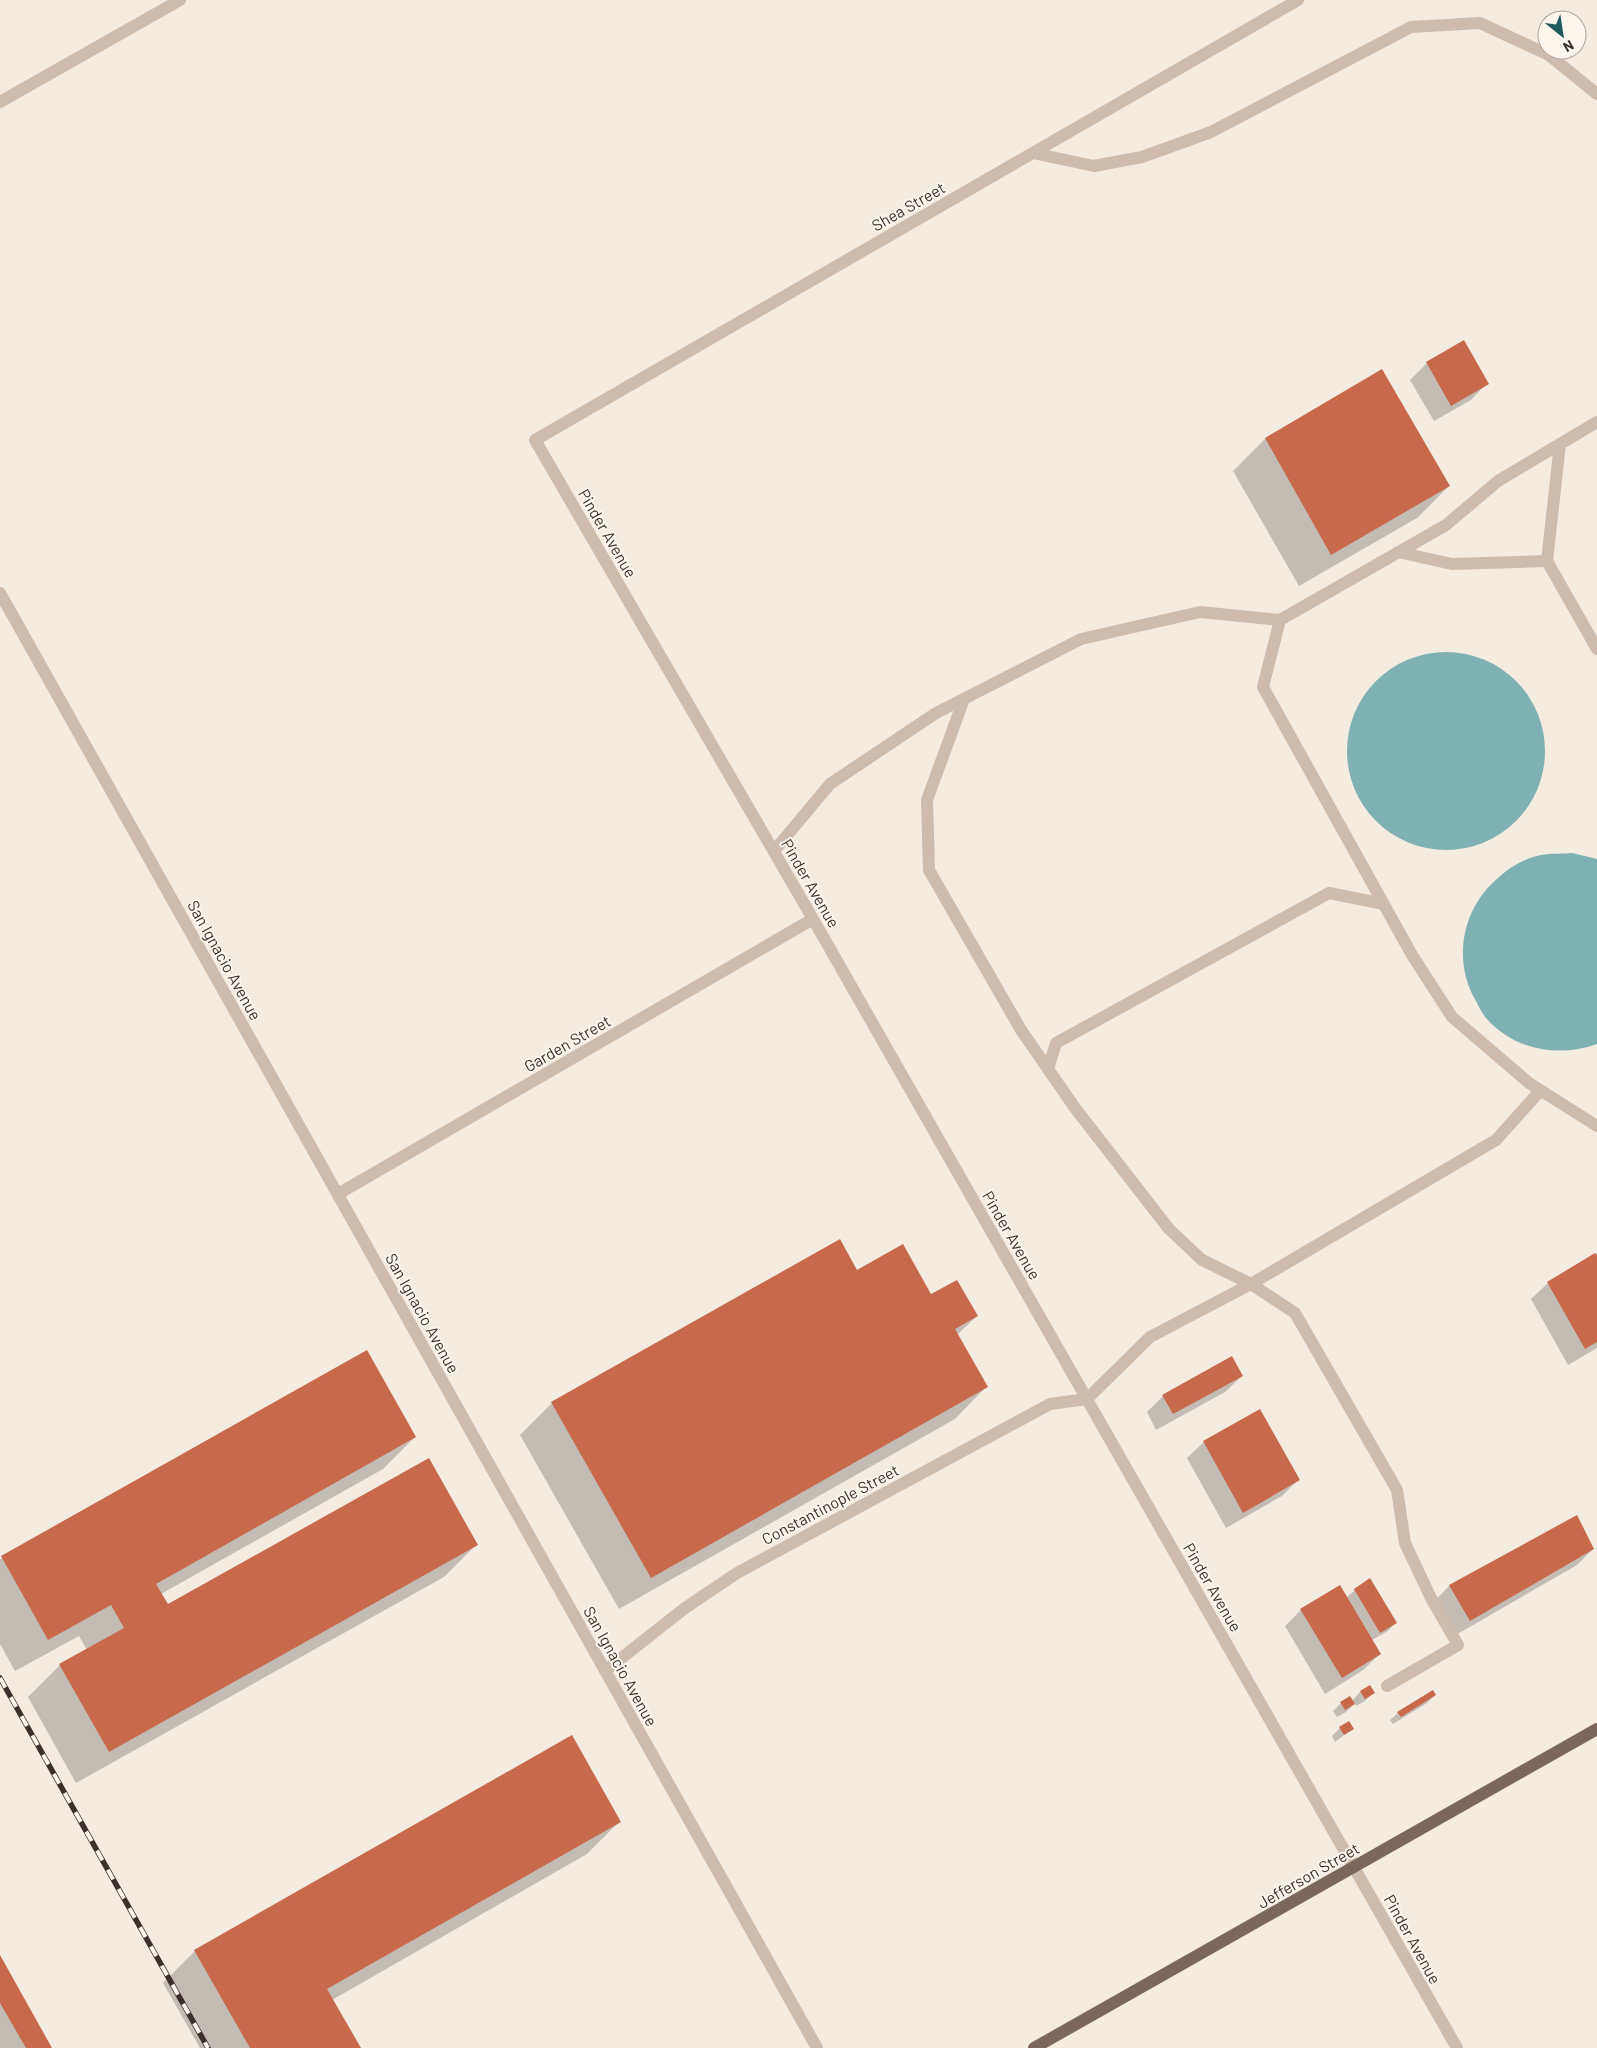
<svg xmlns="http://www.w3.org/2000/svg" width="1597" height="2048" font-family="Barlow,sans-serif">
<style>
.water{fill:#7fb0b2}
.shadow{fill:#0003}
.building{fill:#c8694b}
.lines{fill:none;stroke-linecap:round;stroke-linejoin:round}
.minor{stroke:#cdbbac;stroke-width:12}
.major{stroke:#7d675c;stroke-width:12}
.rail-casing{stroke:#3b302b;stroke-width:5.5}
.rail{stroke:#fbf5ee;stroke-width:4;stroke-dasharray:11;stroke-linecap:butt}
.labels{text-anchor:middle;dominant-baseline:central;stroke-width:4;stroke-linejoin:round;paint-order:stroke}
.street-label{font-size:16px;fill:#3b302b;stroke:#fbf5ee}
</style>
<rect width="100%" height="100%" fill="#f4ebe1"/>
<path class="water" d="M1347 751a99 99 0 1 1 198 0a99 99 0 1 1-198 0Z
M1572 853 1597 859V1044C1558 1058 1514 1050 1486 1018 1482 1013 1479 1007 1476 1001 1452 961 1462 908 1498 878 1510 867 1525 858 1541 855 1551 853 1562 854 1572 853Z"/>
<path class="shadow" d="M1464 342 1487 383 1471 400 1434 421 1410 380 1427 363Z
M1382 371 1449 486 1417 518 1299 586 1233 471 1265 439Z
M1595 1254 1597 1258V1348L1568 1365 1531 1299 1548 1283Z
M931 1296 977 1316 957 1335 986 1387 955 1419 619 1609 520 1435 552 1403Z
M367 1352 415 1437 383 1469 161 1594 167 1606 476 1545 444 1577 76 1783 28 1697 60 1665 87 1650 79 1636 15 1671 0 1644V1559Z
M1242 1376 1225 1392 1156 1430 1147 1412 1163 1396Z
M1204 1442 1298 1480 1282 1496 1226 1528 1187 1458Z
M1576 1517 1593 1549 1577 1565 1454 1636 1433 1603 1449 1586Z
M1355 1590 1395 1623 1388 1631 1372 1640 1380 1654 1363 1670 1325 1694 1285 1626 1301 1610 1346 1598Z
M1369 1687 1373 1693 1365 1701 1356 1706 1355 1703 1346 1712 1337 1717 1333 1711 1341 1703 1352 1701 1360 1692Z
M1435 1695 1427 1703 1393 1724 1390 1720 1398 1713Z
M1340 1728 1352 1729 1335 1742 1332 1736Z
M619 1822 587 1854 332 2000 359 2048H200L163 1983 195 1951Z
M0 1958 51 2048H0Z"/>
<path class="building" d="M1464 340 1489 384 1451 406 1426 362Z
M1382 369 1450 486 1331 555 1265 438Z
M840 1239 857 1270 903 1244 931 1294 957 1280 978 1316 955 1329 988 1387 651 1578 551 1402Z
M1595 1253 1597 1255V1342L1585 1349 1547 1282Z
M367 1350 416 1437 156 1584 168 1604 429 1458 478 1545 109 1752 59 1664 124 1628 111 1605 48 1640 1 1556Z
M1232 1356 1243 1376 1173 1414 1162 1395Z
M1260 1409 1300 1480 1243 1513 1203 1441Z
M1577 1515 1594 1549 1470 1621 1449 1585Z
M1370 1578 1397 1623 1380 1633 1354 1589Z
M1340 1585 1381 1654 1342 1678 1300 1609Z
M1370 1685 1375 1693 1365 1699 1360 1691Z
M1433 1690 1436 1695 1401 1717 1397 1712Z
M1350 1696 1355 1704 1345 1710 1340 1702Z
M1349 1721 1354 1729 1344 1735 1339 1727Z
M572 1735 621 1822 327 1989 361 2048H250L194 1950Z
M0 1955 52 2048H26L0 2003Z"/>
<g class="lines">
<path class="minor" d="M1298 0 535 440 813 919 1457 2048
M0 102 180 0
M1033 153 1094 166 1142 157 1211 132 1411 27 1480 23 1549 55 1597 94
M1597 422 1498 481 1446 525 1280 620 1263 687 1412 955 1452 1017 1529 1083 1597 1126
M1560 444 1547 561 1597 649
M1398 552 1452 564 1547 561
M0 593 817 2048
M964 699 927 800 929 870 1021 1030 1075 1108 1169 1229 1202 1260 1251 1284 1295 1313 1397 1490 1405 1543 1431 1598 1458 1645 1387 1686
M774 851 830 784 936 713 1081 639 1200 612 1280 620
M1048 1069 1056 1043 1329 893 1384 904
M338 1194 813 919
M605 1671 685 1608 737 1573 1050 1404 1087 1399 1150 1337 1251 1284 1496 1140 1540 1091"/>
<path class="major" d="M1034 2048 1597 1729"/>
<g class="rail-casing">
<path id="rail" d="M0 1678 208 2048"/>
</g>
<use href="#rail" class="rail"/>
</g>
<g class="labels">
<g class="street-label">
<text transform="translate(908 206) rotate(-30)">Shea Street</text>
<text transform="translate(608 533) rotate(60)">Pinder Avenue</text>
<text transform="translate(811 883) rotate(60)">Pinder Avenue</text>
<text transform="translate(225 960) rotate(61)">San Ignacio Avenue</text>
<text transform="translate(567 1043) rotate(-30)">Garden Street</text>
<text transform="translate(1012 1235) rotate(60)">Pinder Avenue</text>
<text transform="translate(423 1313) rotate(61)">San Ignacio Avenue</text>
<text transform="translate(830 1504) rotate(-28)">Constantinople Street</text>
<text transform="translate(1213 1587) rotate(60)">Pinder Avenue</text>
<text transform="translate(621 1666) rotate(61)">San Ignacio Avenue</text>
<text transform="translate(1308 1875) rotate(-30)">Jefferson Street</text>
<text transform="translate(1413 1939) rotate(61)">Pinder Avenue</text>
</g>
</g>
<g transform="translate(1562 35) rotate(150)"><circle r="24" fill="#fbf5ee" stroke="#aea6a0"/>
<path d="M0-4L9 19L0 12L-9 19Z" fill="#1f5a5e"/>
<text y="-8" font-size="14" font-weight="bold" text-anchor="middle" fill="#3b302b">N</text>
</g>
</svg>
